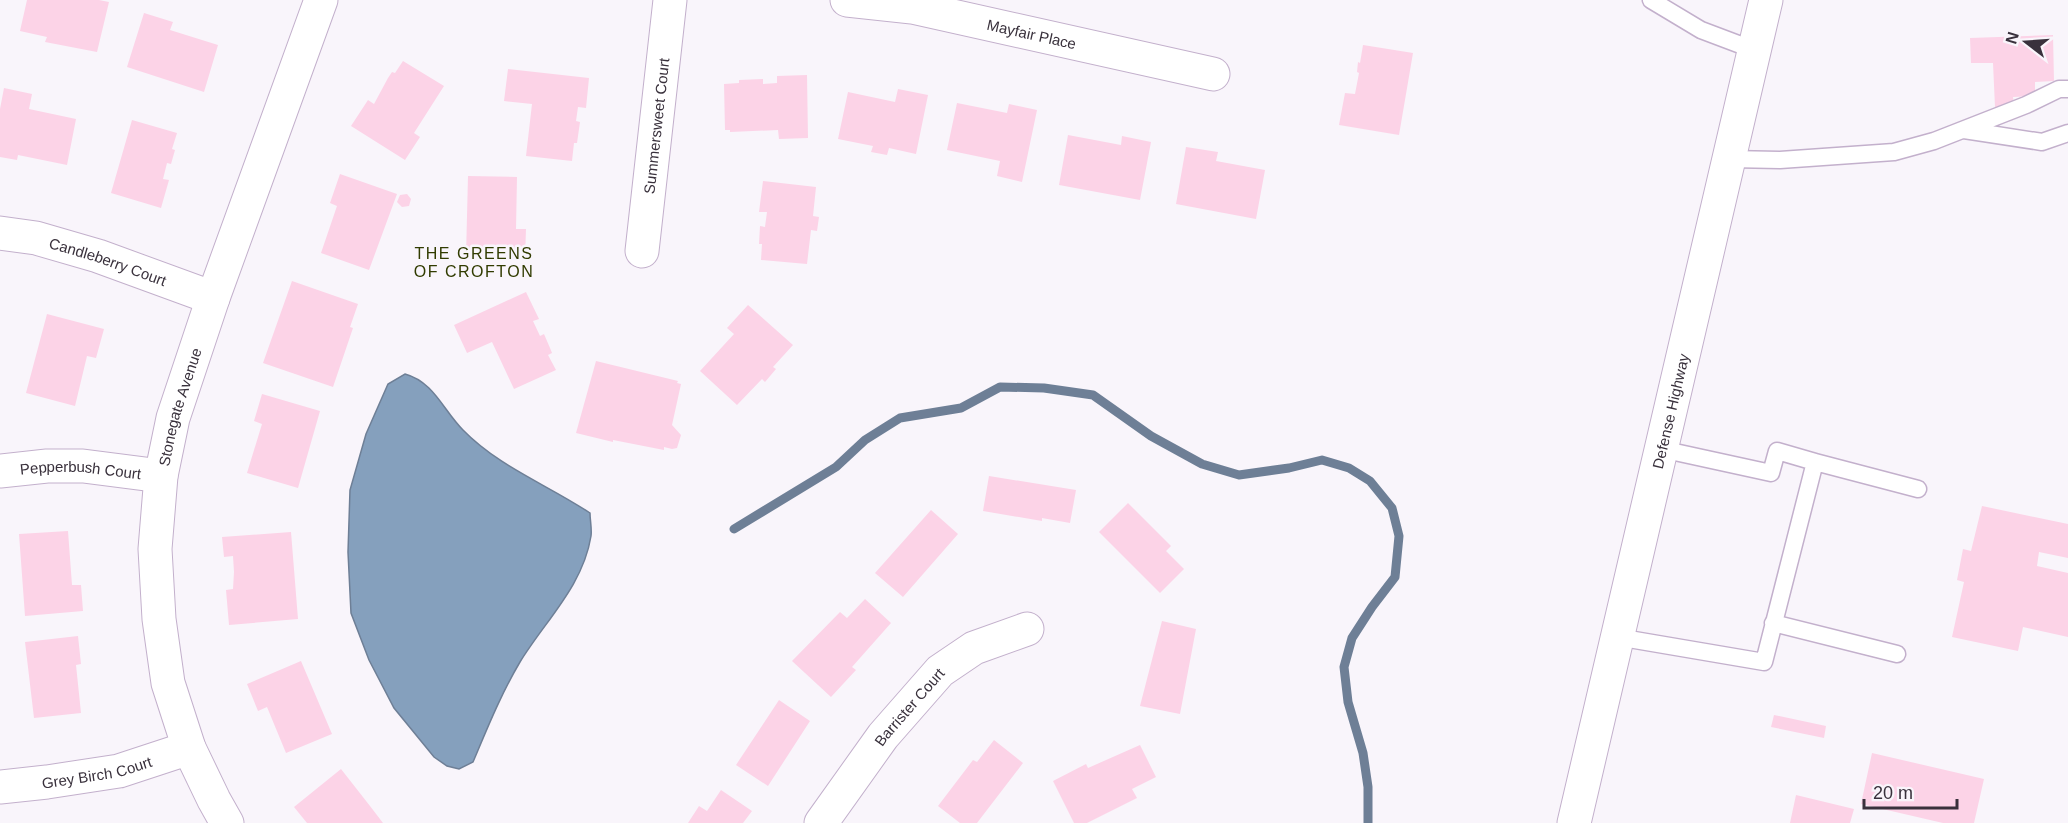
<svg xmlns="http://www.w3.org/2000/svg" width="2068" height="823" font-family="Helvetica,sans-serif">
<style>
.water{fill:#85a0bd;stroke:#6e7f96;stroke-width:1.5}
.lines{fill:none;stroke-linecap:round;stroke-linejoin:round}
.stream{stroke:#6e7f96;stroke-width:9}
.building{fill:#fcd3e7}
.service-casing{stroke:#c3b0cc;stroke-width:19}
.minor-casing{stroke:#c3b0cc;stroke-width:35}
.secondary-casing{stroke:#c3b0cc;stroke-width:35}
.service{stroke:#fff;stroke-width:16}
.minor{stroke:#fff;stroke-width:33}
.secondary{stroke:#fff;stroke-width:33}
.labels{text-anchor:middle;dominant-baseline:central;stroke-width:5;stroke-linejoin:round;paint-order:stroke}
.street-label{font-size:15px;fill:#39313c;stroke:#f9f5fb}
.neighbourhood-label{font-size:16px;letter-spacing:1.5px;fill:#313b00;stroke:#f9f5fb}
</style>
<rect width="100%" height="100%" fill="#f9f5fb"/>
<path class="water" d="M405 374C434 382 443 410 463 430 499 467 548 485 590 513 590 520 592 529 591 536 583 586 545 621 520 662 501 694 487 729 473 762L459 769 447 766 434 757 394 708 369 660 351 613 348 552 350 490 366 434 388 384Z"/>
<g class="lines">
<path class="stream" d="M734 529 836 467 865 440 900 418 961 408 1000 387 1044 388 1093 395 1151 436 1202 464 1239 475 1289 468 1322 460 1349 468 1370 481 1392 508 1399 536 1395 577 1372 607 1352 638 1344 667 1348 702 1363 753 1368 787V823"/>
</g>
<path class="building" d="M27 0H99L109 2 97 52 45 42 47 37 20 31Z
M144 13 173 22 170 30 218 45 204 92 127 67Z
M2053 35 2054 81 2035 82V96L2013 97 2014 106 1995 107 1993 63H1971L1970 38Z
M1363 45 1413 53 1399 135 1339 125 1345 93 1355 94 1359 73 1357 72 1358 62 1360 63Z
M403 61 444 86 414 133 420 137 405 160 351 126 368 100 374 104 388 78 392 72 395 73Z
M508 69 589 78 586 108 578 107 576 121 580 122 577 143H574L572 161 526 156 532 104 504 101Z
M807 75 808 138 779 139 778 130 730 132V130H725L724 84 739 83V80L763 79V84L777 83V76Z
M4 88 32 94 29 109 76 119 67 165 18 155 17 160 0 157V109Z
M898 89 928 95 916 154 889 148 887 155 871 152 873 146 838 139 848 92 895 102Z
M957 103 1007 113 1009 104 1037 110 1022 182 997 176 1000 161 947 150Z
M132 120 177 133 172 149 175 150 171 164 167 163 163 179 169 180 161 208 111 193Z
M1068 135 1121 145 1122 136 1151 142 1140 200 1059 185Z
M1186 147 1218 152 1216 161 1265 170 1256 219 1176 204Z
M340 174 397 194 369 270 321 253 337 206 330 203Z
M468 176 517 177 516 229H526L525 258 466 256Z
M763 181 816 187 813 216 819 217 817 231 811 230 807 264 761 260 762 244H759L760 226 765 227 767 212H759Z
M407 194 411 199 409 206 402 207 397 202 400 195Z
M292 281 358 304 350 327 353 328 333 387 263 363Z
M526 292 539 319 533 321 540 336 544 334 550 348 552 353 548 355 556 370 514 389 492 342 467 353 454 325Z
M748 305 793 345 773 367 776 369 765 382 762 379 737 405 700 371 734 334 727 328Z
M47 314 104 329 96 358 87 356 75 406 26 393Z
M596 361 678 381 677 383 681 384 672 425 681 435 677 448 672 449 664 447V450L613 440V442L576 433Z
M262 394 320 411 298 488 247 473 262 424 254 421Z
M989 476 1076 490 1070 523 1042 518V521L983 511Z
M1128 503 1171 546 1166 551 1184 569 1160 593 1099 532Z
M1982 506 2068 524V558L2039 552 2037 566 2068 573V637L2023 627 2018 651 1952 637 1964 582 1957 580 1963 549 1971 551Z
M931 510 958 534 903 597 875 573Z
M68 531 72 585H81L83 611 25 616 19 534Z
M291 532 298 619 229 625 226 590 233 589 234 572 233 556 224 557 222 537Z
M865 599 891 623 852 667 856 670 831 697 792 661 840 612 847 618Z
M1162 621 1196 629 1180 714 1140 706Z
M78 636 81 664 76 665 81 713 34 718 25 642Z
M301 661 332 734 286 753 267 707 258 711 247 684Z
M779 700 810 721 768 786 736 765Z
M1774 715 1826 726 1824 738 1771 727Z
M994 740 1023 763 977 823H960L938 806 973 760 977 762Z
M1140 745 1156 777 1132 789 1137 798 1087 823H1074L1053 781 1086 764 1088 768Z
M1872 753 1984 779 1974 823H1943L1861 804Z
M341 769 370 806 383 823H307L294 807Z
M721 790 752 811 743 823H688L699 806 707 811Z
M1796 795 1854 809 1850 823H1790Z"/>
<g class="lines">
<g class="service-casing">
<path id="service" d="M1651 0 1701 30 1754 50
M1964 130 2042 142 2068 133
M1729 159 1780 160 1894 152 1934 141 2026 105 2059 89H2068
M1661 449 1771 473 1777 451 1815 462
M1773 623 1897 654
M1617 637 1764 662 1815 462 1918 489"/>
</g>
<g class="minor-casing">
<g id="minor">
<path id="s1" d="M847 0 912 7 1213 74"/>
<path id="s2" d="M0 233 36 238 98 256 213 298"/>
<path id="s3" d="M642 251 670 0"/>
<path id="s4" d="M0 471 47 466H83L161 476"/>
<path id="s5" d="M0 787 47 782 119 771 189 748"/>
<path id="s6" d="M227 823 214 800 189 748 168 683 159 619 155 549 161 476 173 418 213 298 321 0"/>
<path id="s7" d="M821 823 883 736 940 671 974 648 1027 629"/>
</g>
</g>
<g class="secondary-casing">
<g id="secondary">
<path id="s8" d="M1574 823 1766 0"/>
</g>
</g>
<use href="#service" class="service"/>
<use href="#minor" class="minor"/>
<use href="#secondary" class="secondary"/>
</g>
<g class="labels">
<g class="street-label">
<text stroke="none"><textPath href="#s1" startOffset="188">Mayfair Place</textPath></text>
<text stroke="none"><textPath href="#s3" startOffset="126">Summersweet Court</textPath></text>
<text stroke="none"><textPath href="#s2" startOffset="112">Candleberry Court</textPath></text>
<text stroke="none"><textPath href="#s6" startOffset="432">Stonegate Avenue</textPath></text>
<text stroke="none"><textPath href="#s8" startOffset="423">Defense Highway</textPath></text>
<text stroke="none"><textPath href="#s4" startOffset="81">Pepperbush Court</textPath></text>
<text stroke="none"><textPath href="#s7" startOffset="146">Barrister Court</textPath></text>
<text stroke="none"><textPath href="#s5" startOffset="98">Grey Birch Court</textPath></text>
</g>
<g class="neighbourhood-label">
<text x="474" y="253">THE GREENS<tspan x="474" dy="18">OF CROFTON</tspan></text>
</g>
</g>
<g transform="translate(2026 42) rotate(287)" stroke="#f9f5fb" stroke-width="4.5" paint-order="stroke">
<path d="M0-4.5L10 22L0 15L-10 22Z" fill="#39313c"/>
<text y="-9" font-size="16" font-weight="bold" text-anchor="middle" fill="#39313c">N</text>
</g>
<path d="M1864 799v9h93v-9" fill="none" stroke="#39313c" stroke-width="3"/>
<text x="1873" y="799" font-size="18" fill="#39313c" stroke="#f9f5fb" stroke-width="4.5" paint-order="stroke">20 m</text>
</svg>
